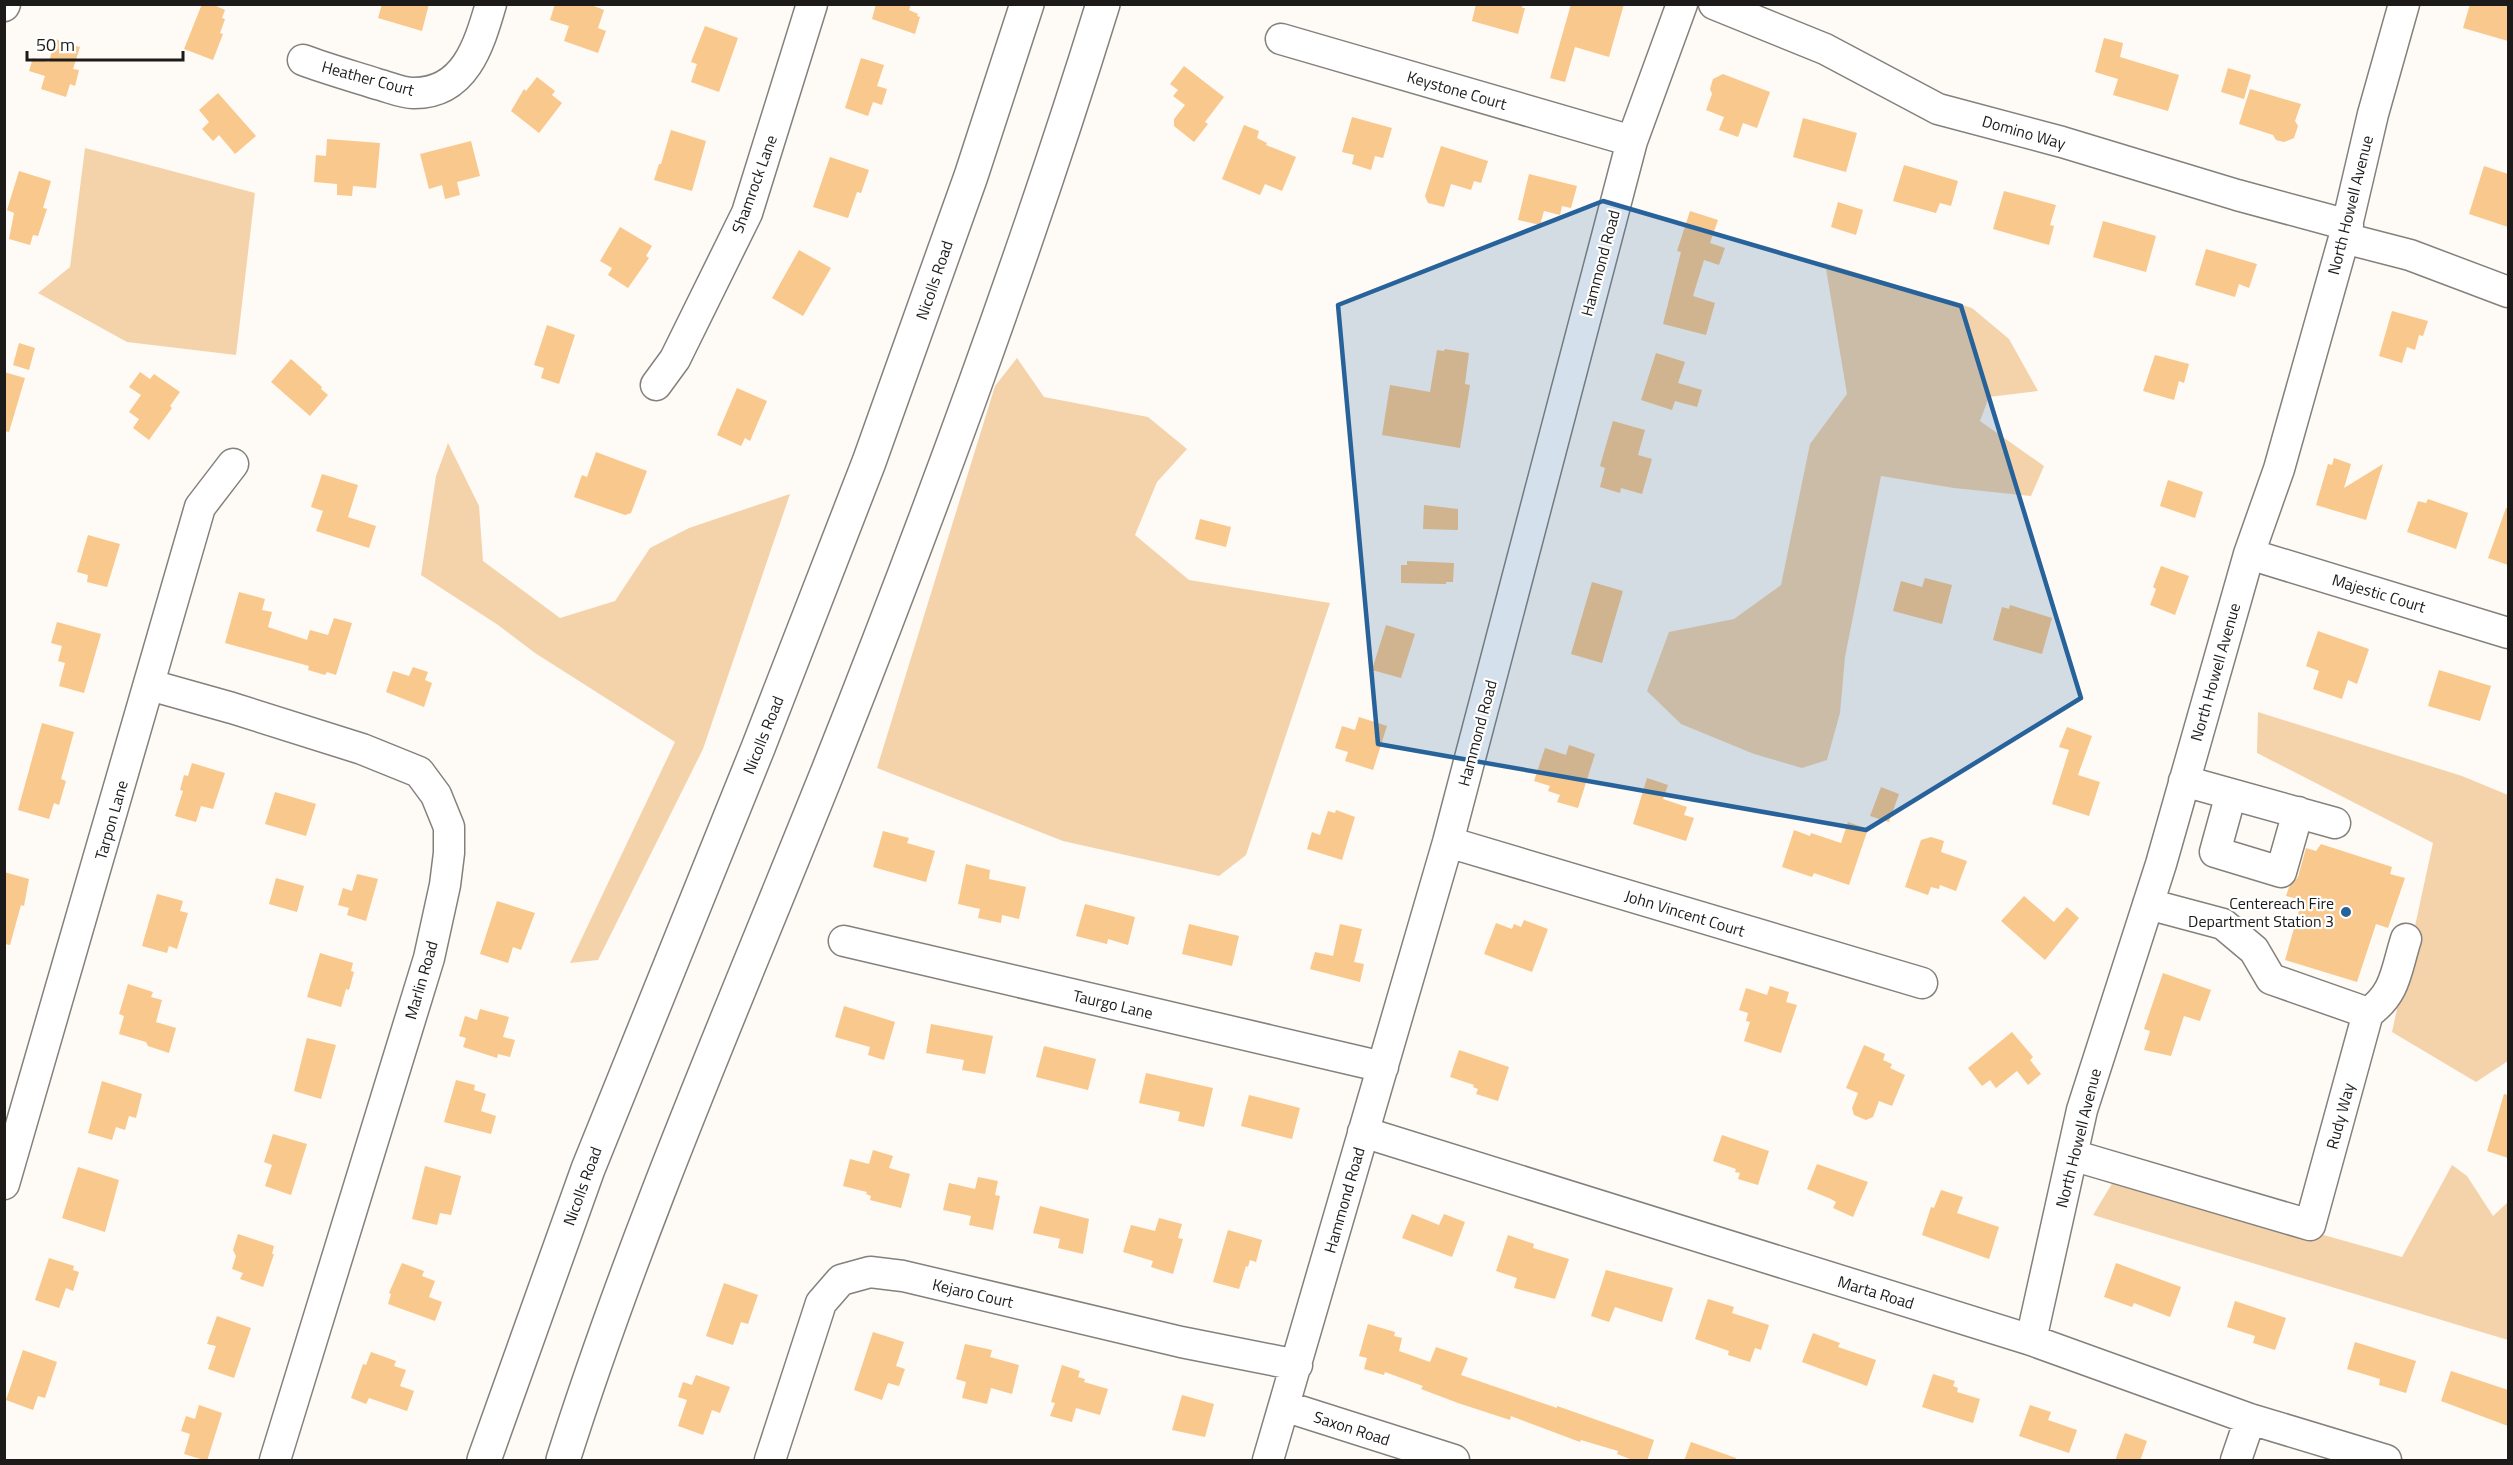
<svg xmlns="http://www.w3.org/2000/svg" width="2513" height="1465" font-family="'Titillium Web',sans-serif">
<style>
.green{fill:#f4d3ab}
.building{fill:#f9c88c}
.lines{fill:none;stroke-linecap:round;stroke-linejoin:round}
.minor-casing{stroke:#84817d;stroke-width:33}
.highway-casing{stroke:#84817d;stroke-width:36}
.minor{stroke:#fff;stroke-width:30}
.highway{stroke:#fff;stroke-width:33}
.marked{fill:#28629a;fill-opacity:0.2;stroke:#28629a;stroke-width:4.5;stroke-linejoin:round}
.poi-dot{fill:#28629a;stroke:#fff;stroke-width:2}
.labels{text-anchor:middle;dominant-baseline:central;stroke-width:4.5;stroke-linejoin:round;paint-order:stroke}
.street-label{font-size:16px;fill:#1d1b1a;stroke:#fff}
.poi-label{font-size:16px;fill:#1d1b1a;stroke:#fff;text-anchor:end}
</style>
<rect width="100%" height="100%" fill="#fefaf5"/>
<path class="green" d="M85 148 255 193 236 355 127 342 38 293 70 267Z
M1825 263 1972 308 2009 339 2038 391 1989 397 1980 421 2044 466 2031 496 1954 488 1881 476 1845 657 1840 713 1827 760 1802 768 1754 754 1681 724 1647 691 1669 632 1734 619 1781 585 1810 444 1847 394Z
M1017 358 1044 397 1148 417 1187 449 1157 482 1135 535 1189 580 1330 603 1246 855 1219 876 1063 841 877 768 995 386Z
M448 443 479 506 483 561 560 618 615 601 650 548 689 528 790 494 703 749 598 960 570 963 675 742 535 653 498 625 421 575 436 476Z
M2258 712 2462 776 2508 795V1061L2476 1082 2392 1032 2433 843 2257 753Z
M2452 1165 2467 1176 2493 1216 2508 1202V1340L2093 1215 2116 1177 2402 1257Z"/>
<path class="building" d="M202 4H212L225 10 222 18 225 19 220 33 223 34 213 60 184 49Z
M382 4H429L422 31 378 18Z
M555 4H589L604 10 598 28 606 31 598 53 564 41 569 26 550 20Z
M876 4H911L909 10 918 14 917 16 920 17 915 34 872 19Z
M1476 4H1523L1522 8H1525L1518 34 1472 21Z
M1571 4H1624L1609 57 1575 47 1565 82 1550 78Z
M2470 4H2508V41L2463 28Z
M705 26 738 38 719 92 691 82 697 64 691 62Z
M2104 38 2123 43 2120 57 2179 75 2168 111 2113 95 2118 79 2095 72Z
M55 39 80 47 73 69 79 70 75 86 70 84 66 97 41 89 45 76 29 71 33 58 49 62Z
M861 58 884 65 877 86 887 89 882 105 873 102 868 116 845 108Z
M1184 66 1224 97 1205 122 1208 124 1194 142 1174 126V119L1185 105 1173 96 1178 90 1170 84Z
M2228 68 2251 75 2244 99 2221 92Z
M1723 74 1770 92 1757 128 1743 123 1738 137 1719 130 1724 117 1706 110 1712 94 1710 89 1713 79Z
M537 77 555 91 552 95 562 103 539 133 511 111 524 89 526 91Z
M2250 89 2301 104 2295 121 2298 126 2294 138 2284 142 2276 140 2273 135 2239 124Z
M218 93 256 136 235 154 219 135 213 141 202 129 209 122 199 110Z
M1352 117 1392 128 1383 158 1375 156 1371 170 1352 164 1354 155 1342 152Z
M1803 118 1857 133 1846 172 1793 157Z
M1244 125 1259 131 1257 138 1267 143 1266 145 1296 157 1282 191 1265 184 1260 195 1222 179Z
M671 130 706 141 692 191 654 180 659 164H661Z
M327 139 380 143 376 188 353 186 352 196 337 195V184L314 182 316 155 326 156Z
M471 141 480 176 457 182 460 195 445 199 442 185 429 189 420 154Z
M1441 146 1488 161 1481 183 1474 181 1471 190 1451 184 1444 207 1428 203 1425 196Z
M830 157 869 170 861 193 857 192 848 218 813 207Z
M1904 165 1958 181 1951 206 1940 203 1936 213 1893 201Z
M2484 166 2508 174V227L2469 214Z
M19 171 51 181 43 208 47 209 38 236 33 235 30 245 9 239 14 213 7 210Z
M1529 174 1577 186 1571 208 1562 206 1560 215 1544 211 1540 225 1518 220Z
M2004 191 2056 205 2050 225 2054 226 2049 245 1993 229Z
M1838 202 1863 210 1856 235 1831 227Z
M1690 211 1718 220 1710 243 1725 248 1719 265 1704 260 1693 296 1715 303 1706 335 1663 324 1681 252 1677 251Z
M2103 221 2156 236 2146 272 2093 257Z
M620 227 652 246 646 256 649 258 628 288 608 275 612 268 600 261Z
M2206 249 2257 264 2249 288 2239 284 2235 297 2195 285Z
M799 250 831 268 803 316 772 298Z
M2392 311 2428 321 2423 336 2419 335 2415 350 2407 347 2402 363 2379 356Z
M547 325 575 335 559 384 541 378 544 368 534 365Z
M19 343 35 348 29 370 13 365Z
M1445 349 1469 353 1465 384 1470 385 1460 448 1382 435 1390 385 1430 392 1437 350 1444 351Z
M1656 353 1685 362 1678 383 1702 390 1697 407 1675 401 1672 410 1641 400Z
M2155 355 2189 364 2184 383 2179 381 2174 400 2143 391Z
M291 359 322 387 321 389 328 395 310 416 271 382Z
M4 372 25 378 9 432 4 431Z
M140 372 150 379 154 374 180 392 170 406 172 408 149 440 133 428 139 419 129 412 141 395 129 387Z
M737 388 767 401 750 441 745 438 741 446 717 435Z
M1613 421 1645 430 1638 455 1652 459 1642 494 1621 488 1620 493 1600 487 1605 468 1600 466Z
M596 452 647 471 631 513 625 515 574 497 582 475 587 477Z
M2334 458 2351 464 2344 488 2383 464 2366 520 2316 505 2328 464 2332 465Z
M322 474 358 485 348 517 376 526 369 548 316 531 323 511 311 507Z
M2168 480 2203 492 2195 518 2160 506Z
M2428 499 2468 513 2456 549 2407 532 2418 501 2426 503Z
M1424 505 1458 509V530L1423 529Z
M2506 508H2508V565L2488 558Z
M1200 519 1231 527 1226 547 1195 539Z
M88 535 120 544 107 587 87 582 88 575 77 572Z
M1407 561 1454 563 1453 582H1446V584L1401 583V565H1407Z
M2161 566 2189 576 2175 615 2150 605 2156 589 2153 587Z
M1925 578 1952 585 1942 624 1893 611 1901 581 1922 587Z
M1592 582 1623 591 1602 663 1571 654Z
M239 592 265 599 262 610 272 612 268 627 307 640 310 630 328 635 334 618 352 623 336 675 327 672 325 675 308 670 309 666 225 643Z
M2010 605 2052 618 2042 654 1993 640 2002 607 2009 609Z
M57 622 101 634 84 693 59 686 65 663 58 661 62 646 51 643Z
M1386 625 1415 634 1401 678 1372 670Z
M2318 631 2369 649 2357 684 2348 680 2342 699 2313 689 2319 671 2306 666Z
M413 667 428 672 425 680 432 683 424 707 386 692 393 671 409 676Z
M2439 670 2491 686 2480 721 2428 706Z
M1359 717 1387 726 1373 770 1345 761 1348 752 1335 748 1342 726 1355 730Z
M42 723 74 732 61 779 66 781 59 805 54 803 49 819 18 810Z
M2067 727 2092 736 2078 775 2100 782 2089 816 2052 804 2069 750 2059 747Z
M1569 745 1595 754 1578 808 1557 802 1560 795 1548 791 1550 786 1534 781 1545 748 1566 755Z
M192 763 225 773 213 809 201 806 196 822 175 816 183 791 180 790 184 775 188 776Z
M1647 778 1668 785 1663 799 1687 807 1684 815 1694 818 1686 841 1633 824Z
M1881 787 1899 794 1889 822 1870 816Z
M275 792 316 804 306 836 265 824Z
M1336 810 1355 817 1342 860 1307 849 1312 832 1320 835 1328 811 1335 813Z
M1848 822 1868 829 1849 885 1814 873 1812 877 1782 867 1794 830 1810 836 1811 833 1841 843Z
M883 831 909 838 907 843 935 851 926 882 873 867Z
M1931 837 1944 841 1941 852 1967 861 1956 891 1940 885 1939 889 1931 887 1928 895 1905 887 1921 840Z
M2321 844 2392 867 2390 874 2405 878 2388 928 2376 924 2357 982 2285 960 2302 900 2286 896 2289 887 2298 877 2306 848 2316 851Z
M966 864 990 870 989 879 1026 887 1019 919 1002 915 1001 923 978 918 980 909 958 904Z
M4 872 29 879 24 906 21 905 10 945 4 944Z
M357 874 378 879 366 921 347 915 349 908 338 905 343 888 352 891Z
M276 878 304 886 297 912 269 904Z
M157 894 183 901 180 911 188 913 177 949 169 946 167 953 142 946Z
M2024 896 2054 922 2067 907 2079 918 2045 960 2001 921Z
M497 901 535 913 521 950 513 947 508 963 480 954Z
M1085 904 1135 917 1128 945 1108 939 1107 944 1076 936Z
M1524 920 1548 929 1532 972 1484 954 1496 923 1512 929 1514 924 1521 927Z
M1189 924 1239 936 1232 966 1182 954Z
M1340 924 1362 929 1354 962 1364 964 1360 982 1310 969 1315 952 1333 956Z
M320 953 353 963 351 971 354 972 349 990 346 989 341 1007 307 997Z
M2163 973 2211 990 2200 1021 2184 1016 2171 1056 2144 1050 2150 1031 2144 1029Z
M128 984 153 992 151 997 162 1000 156 1022 176 1028 169 1053 148 1046 146 1042 119 1034 124 1016 119 1014Z
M1770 986 1789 992 1786 1002 1797 1005 1781 1053 1744 1041 1750 1022 1746 1021 1748 1013 1739 1010 1746 988 1767 995Z
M844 1006 895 1022 884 1060 868 1055 870 1047 835 1037Z
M480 1009 509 1017 503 1037 515 1040 510 1057 498 1054 497 1058 463 1047 466 1038 459 1036 465 1016 477 1020Z
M931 1024 993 1036 985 1074 962 1070 964 1060 926 1053Z
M2012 1032 2033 1057 2030 1060 2041 1074 2028 1085 2017 1071 1996 1088 1990 1080 1982 1086 1968 1068Z
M307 1038 336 1045 321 1099 294 1091Z
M1864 1045 1885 1054 1883 1060 1892 1064 1890 1068 1905 1075 1892 1106 1879 1101 1873 1117 1866 1120 1854 1115 1852 1108 1858 1093 1846 1088Z
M1044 1046 1096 1059 1088 1090 1036 1077Z
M1459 1050 1509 1067 1498 1101 1476 1094 1478 1089 1473 1087 1474 1085 1450 1077Z
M1146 1073 1213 1088 1204 1127 1178 1121 1180 1112 1139 1103Z
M456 1080 475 1085 474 1090 486 1094 481 1111 496 1116 491 1134 444 1122Z
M102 1081 142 1094 136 1118 129 1116 125 1130 116 1127 112 1140 88 1133Z
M2504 1094 2508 1095V1158L2487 1151Z
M1249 1095 1300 1108 1292 1139 1241 1126Z
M273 1134 307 1144 291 1195 265 1186 272 1165 264 1162Z
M1722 1135 1769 1151 1758 1185 1738 1179 1740 1173 1735 1172 1736 1169 1713 1161Z
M873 1150 893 1156 889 1168 910 1174 901 1208 870 1200 871 1196 866 1194 867 1192 843 1186 850 1159 869 1164Z
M1817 1164 1868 1182 1853 1217 1833 1208 1836 1202 1831 1199 1807 1189Z
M425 1166 461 1176 451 1215 440 1213 437 1225 412 1219Z
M78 1167 119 1180 105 1232 62 1218Z
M978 1177 998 1181 995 1195 1000 1196 993 1230 969 1225 971 1216 943 1210 949 1183 975 1189Z
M1941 1190 1963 1197 1957 1213 1999 1227 1989 1259 1922 1235 1931 1207 1934 1208Z
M1040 1206 1089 1219 1083 1254 1058 1248 1060 1239 1033 1233Z
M1412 1214 1439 1225 1444 1214 1465 1222 1452 1257 1402 1238Z
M1159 1218 1182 1224 1178 1238 1183 1239 1173 1274 1151 1267 1153 1261 1123 1252 1131 1225 1155 1231Z
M1228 1230 1262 1240 1256 1262 1250 1260 1248 1267 1246 1266 1239 1289 1213 1282Z
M238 1234 274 1246 272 1254H274L263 1287 240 1279 243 1273 232 1269 236 1256 233 1250Z
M1508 1235 1534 1244 1533 1248 1569 1259 1555 1299 1514 1288 1517 1278 1496 1271Z
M49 1258 74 1266 73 1270 79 1272 73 1291 66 1288 59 1308 35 1300Z
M402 1263 424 1271 422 1276 435 1281 429 1297 442 1302 435 1321 388 1304 391 1294 389 1293Z
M2116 1263 2181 1287 2170 1317 2134 1303 2132 1307 2104 1297Z
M1606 1270 1673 1288 1662 1322 1615 1307 1609 1322 1591 1316Z
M724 1283 758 1295 748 1324 741 1322 733 1345 706 1336Z
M1708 1299 1734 1307 1732 1313 1769 1325 1761 1350 1755 1348 1750 1362 1728 1355 1729 1351 1695 1339Z
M2235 1301 2286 1318 2275 1350 2253 1343 2255 1336 2227 1327Z
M217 1316 251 1328 234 1378 208 1369 216 1346 207 1344Z
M1368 1324 1395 1332 1394 1336 1402 1338 1399 1351 1430 1362 1436 1347 1468 1358 1461 1375 1557 1408V1406L1654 1440 1647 1461H1635L1617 1454 1618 1451 1581 1440 1580 1442 1511 1416 1510 1420 1458 1403 1421 1389 1423 1386 1385 1372 1384 1375 1364 1369 1367 1358 1359 1356Z
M873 1332 904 1342 896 1366 905 1369 899 1386 888 1383 882 1400 854 1390Z
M1813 1333 1840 1343 1838 1347 1876 1360 1867 1386 1802 1362Z
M2355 1342 2416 1361 2406 1393 2379 1385 2380 1379 2347 1369Z
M965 1344 992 1350 990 1357 1019 1365 1012 1394 991 1388 987 1404 962 1398 966 1382 956 1379Z
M23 1350 57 1362 45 1398 38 1396 33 1410 6 1400Z
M371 1352 396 1361 394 1366 406 1370 400 1386 414 1391 407 1411 369 1398 366 1404 351 1398 363 1364 366 1365Z
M1062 1365 1080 1371 1078 1377 1085 1379 1084 1382 1108 1389 1100 1415 1076 1408 1072 1422 1050 1416 1055 1403 1051 1402Z
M2451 1371 2508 1390V1426L2441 1401Z
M1933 1374 1955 1381 1953 1386 1958 1388 1957 1392 1980 1399 1973 1423 1922 1407Z
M696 1375 730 1387 720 1413 712 1410 703 1435 678 1426 687 1400 678 1397 683 1382 692 1385Z
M1182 1395 1214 1404 1205 1437 1172 1430Z
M199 1405 222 1413 207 1461 184 1454 190 1434 181 1431 186 1416 195 1419Z
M2030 1405 2051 1412 2048 1420 2077 1430 2069 1453 2019 1436Z
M2125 1433 2147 1441 2140 1461H2115Z
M1691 1442 1736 1458 1735 1461H1684Z"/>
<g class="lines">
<g class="minor-casing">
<path id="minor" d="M1714 4 1825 49 1938 109 2062 142 2237 195 2348 225
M4 6 5 4
M1281 39 1632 141
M303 60C327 69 352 76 377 84 389 87 402 93 413 93 465 94 479 45 491 4
M2344 238 2410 255 2508 292
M656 385 675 359 747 213 812 4
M2249 554 2508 633
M150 685 232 708 362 749 419 772 436 795 449 827V853L445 885 429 958 275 1460
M2184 781 2335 823
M2231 794 2215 852 2281 872 2298 812
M1448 842 1922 983
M844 941 1383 1067
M2368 1013C2396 994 2396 970 2406 939
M1363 1132 2031 1340 2250 1419 2386 1460
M2072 1155 2310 1225 2368 1013 2271 979 2254 950 2223 924 2148 904
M4 1184 200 507 233 464
M2031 1340 2082 1110 2161 864 2249 554 2279 469 2344 238 2373 114 2404 4
M1284 1406 1454 1460
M770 1460 821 1303 841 1280 870 1272 903 1276 1181 1342 1297 1365
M1268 1460 1448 842 1632 141 1682 4
M2236 1460 2250 1419"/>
</g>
<g class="highway-casing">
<path id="highway" d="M484 1460 588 1169 758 748 869 462 971 176 1027 4
M563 1460C637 1227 735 1003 826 776 927 522 1022 266 1103 4"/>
</g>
<use href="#minor" class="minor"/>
<use href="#highway" class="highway"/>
</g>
<path class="marked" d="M1603 201 1961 306 2081 698 1866 830 1378 744 1338 305Z"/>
<circle class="poi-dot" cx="2346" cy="912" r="6"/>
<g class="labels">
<g class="street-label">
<text transform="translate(368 78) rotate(15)">Heather Court</text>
<text transform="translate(1457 90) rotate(16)">Keystone Court</text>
<text transform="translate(2024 132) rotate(16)">Domino Way</text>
<text transform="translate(754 184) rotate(-70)">Shamrock Lane</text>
<text transform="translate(2350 205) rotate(-76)">North Howell Avenue</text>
<text transform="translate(1600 263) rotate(-75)">Hammond Road</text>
<text transform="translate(934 280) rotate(-71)">Nicolls Road</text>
<text transform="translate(2379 593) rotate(17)">Majestic Court</text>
<text transform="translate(2215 672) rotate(-74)">North Howell Avenue</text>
<text transform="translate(1477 733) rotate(-75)">Hammond Road</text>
<text transform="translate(763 735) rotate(-68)">Nicolls Road</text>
<text transform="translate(111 820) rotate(-74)">Tarpon Lane</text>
<text transform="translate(1685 913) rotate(17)">John Vincent Court</text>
<text transform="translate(421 980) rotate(-74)">Marlin Road</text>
<text transform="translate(1113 1004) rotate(13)">Taurgo Lane</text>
<text transform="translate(2340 1116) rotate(-75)">Rudy Way</text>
<text transform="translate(2078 1138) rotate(-76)">North Howell Avenue</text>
<text transform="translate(582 1186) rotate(-70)">Nicolls Road</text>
<text transform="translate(1344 1200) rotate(-74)">Hammond Road</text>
<text transform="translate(1876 1292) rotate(17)">Marta Road</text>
<text transform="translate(973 1293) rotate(13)">Kejaro Court</text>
<text transform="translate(1352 1428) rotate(18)">Saxon Road</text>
</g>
<g class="poi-label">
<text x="2334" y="903">Centereach Fire<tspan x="2334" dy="18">Department Station 3</tspan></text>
</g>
</g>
<rect width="2513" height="1465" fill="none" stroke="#1d1b1a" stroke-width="12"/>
<path d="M27 51v9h156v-9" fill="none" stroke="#1d1b1a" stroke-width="3"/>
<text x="36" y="51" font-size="18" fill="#1d1b1a" stroke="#ffffff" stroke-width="4.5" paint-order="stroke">50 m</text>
</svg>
